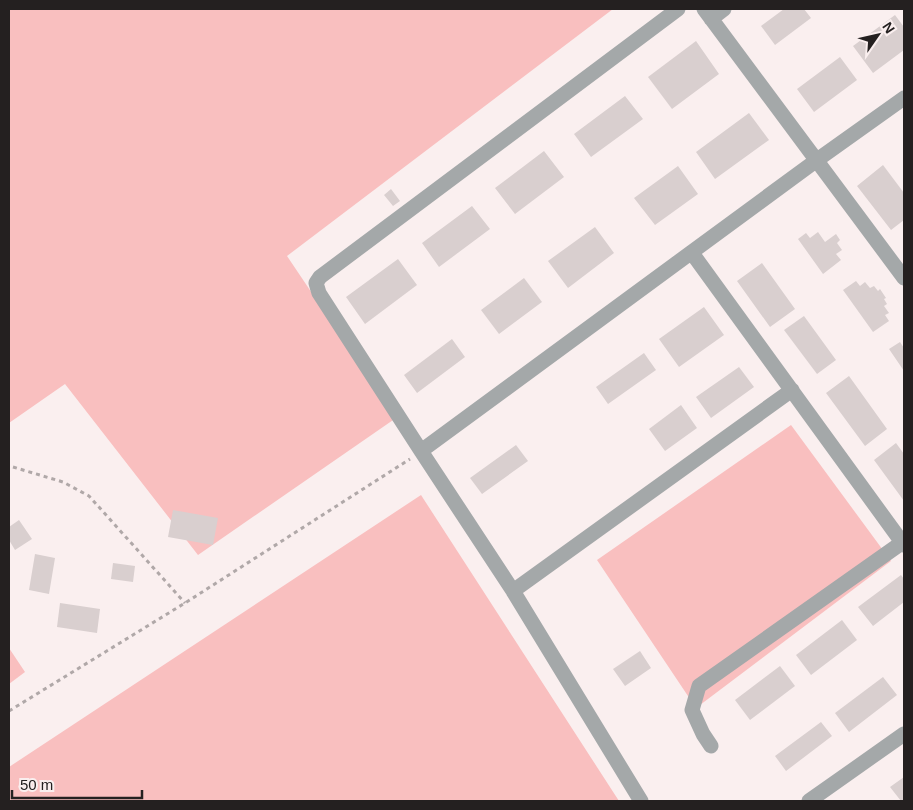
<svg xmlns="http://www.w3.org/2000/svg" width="913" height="810" font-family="Helvetica,sans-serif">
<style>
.green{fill:#f9bfbf}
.building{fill:#d9cfcf}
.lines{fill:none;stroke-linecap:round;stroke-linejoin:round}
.path{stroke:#b0a8a8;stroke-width:3;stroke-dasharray:4 4;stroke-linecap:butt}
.street{stroke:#a4a8a9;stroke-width:15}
</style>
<rect width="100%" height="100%" fill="#faefef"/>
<path class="green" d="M9 9H613L287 256 396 418 198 555 65 384 9 423Z
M791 425 891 561 696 708 597 560Z
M421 495 619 801H9V767Z
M9 648 25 672 9 684Z"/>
<path class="building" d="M784 9H804L811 18 775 45 761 26Z
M895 15 904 27V50L873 73 853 46Z
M696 41 719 74 672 109 648 77Z
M840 57 857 80 814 112 797 89Z
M625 96 643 119 591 157 574 134Z
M749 113 769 140 715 179 696 152Z
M544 151 564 177 515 214 495 188Z
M883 165 904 193V220L891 230 857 186Z
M678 166 698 194 655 225 634 198Z
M391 189 400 201 393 206 384 195Z
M472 206 490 229 439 267 422 243Z
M595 227 614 253 568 288 548 261Z
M818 232 825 242 836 234 840 240 837 243 842 250 836 254 841 260 823 274 798 239 806 233 810 238Z
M398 259 417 285 365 324 346 297Z
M762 263 795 309 770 327 737 281Z
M524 278 542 302 499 334 481 310Z
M856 281 860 286 865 282 870 288 874 286 878 291 880 289 886 298 884 299 887 304 884 306 889 313 885 315 889 321 873 332 843 290Z
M704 307 724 335 679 367 659 339Z
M804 316 836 360 817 374 784 330Z
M452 339 465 357 417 393 404 375Z
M900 342 904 348V371L889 349Z
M644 353 656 370 608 404 596 387Z
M739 367 754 387 711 418 696 397Z
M849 376 887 429 865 446 826 393Z
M681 405 697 428 665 451 649 429Z
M896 443 904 454V501L874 460Z
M516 445 528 461 482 494 470 478Z
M173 510 218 518 213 545 168 537Z
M19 520 32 539 15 550 9 540V527Z
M35 554 55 558 49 594 29 590Z
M113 563 135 566 133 582 111 579Z
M901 575 904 579V602L873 626 858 607Z
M60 603 100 609 97 633 57 627Z
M842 620 857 640 811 675 796 655Z
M640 651 651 668 625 686 613 669Z
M780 666 795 686 750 720 735 700Z
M883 677 897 695 849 732 835 713Z
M821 722 832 736 786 771 775 756Z
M904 777V801H901L890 787Z"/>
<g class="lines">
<path class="path" d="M13 467 63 482 89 496 185 603
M9 711 185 603 410 459"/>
<path class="street" d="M704 9 904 278
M711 19 724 9
M692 253 904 545
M421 451 817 160 904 98
M513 591 792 390
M711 746 703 734 692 710 699 686 903 542
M641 801 513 591 421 451 319 293 316 283 320 277 678 9
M809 801 904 734"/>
</g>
<rect width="913" height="810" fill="none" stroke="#242020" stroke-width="20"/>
<g transform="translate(878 35) rotate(56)" stroke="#faefef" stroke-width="4" paint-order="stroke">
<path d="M0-4L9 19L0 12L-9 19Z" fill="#242020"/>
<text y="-8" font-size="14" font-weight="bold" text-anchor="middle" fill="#242020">N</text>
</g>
<path d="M12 790v8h130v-8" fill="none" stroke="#242020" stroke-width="2.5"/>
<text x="20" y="790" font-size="15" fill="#242020" stroke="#faefef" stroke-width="4" paint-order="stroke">50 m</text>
</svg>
